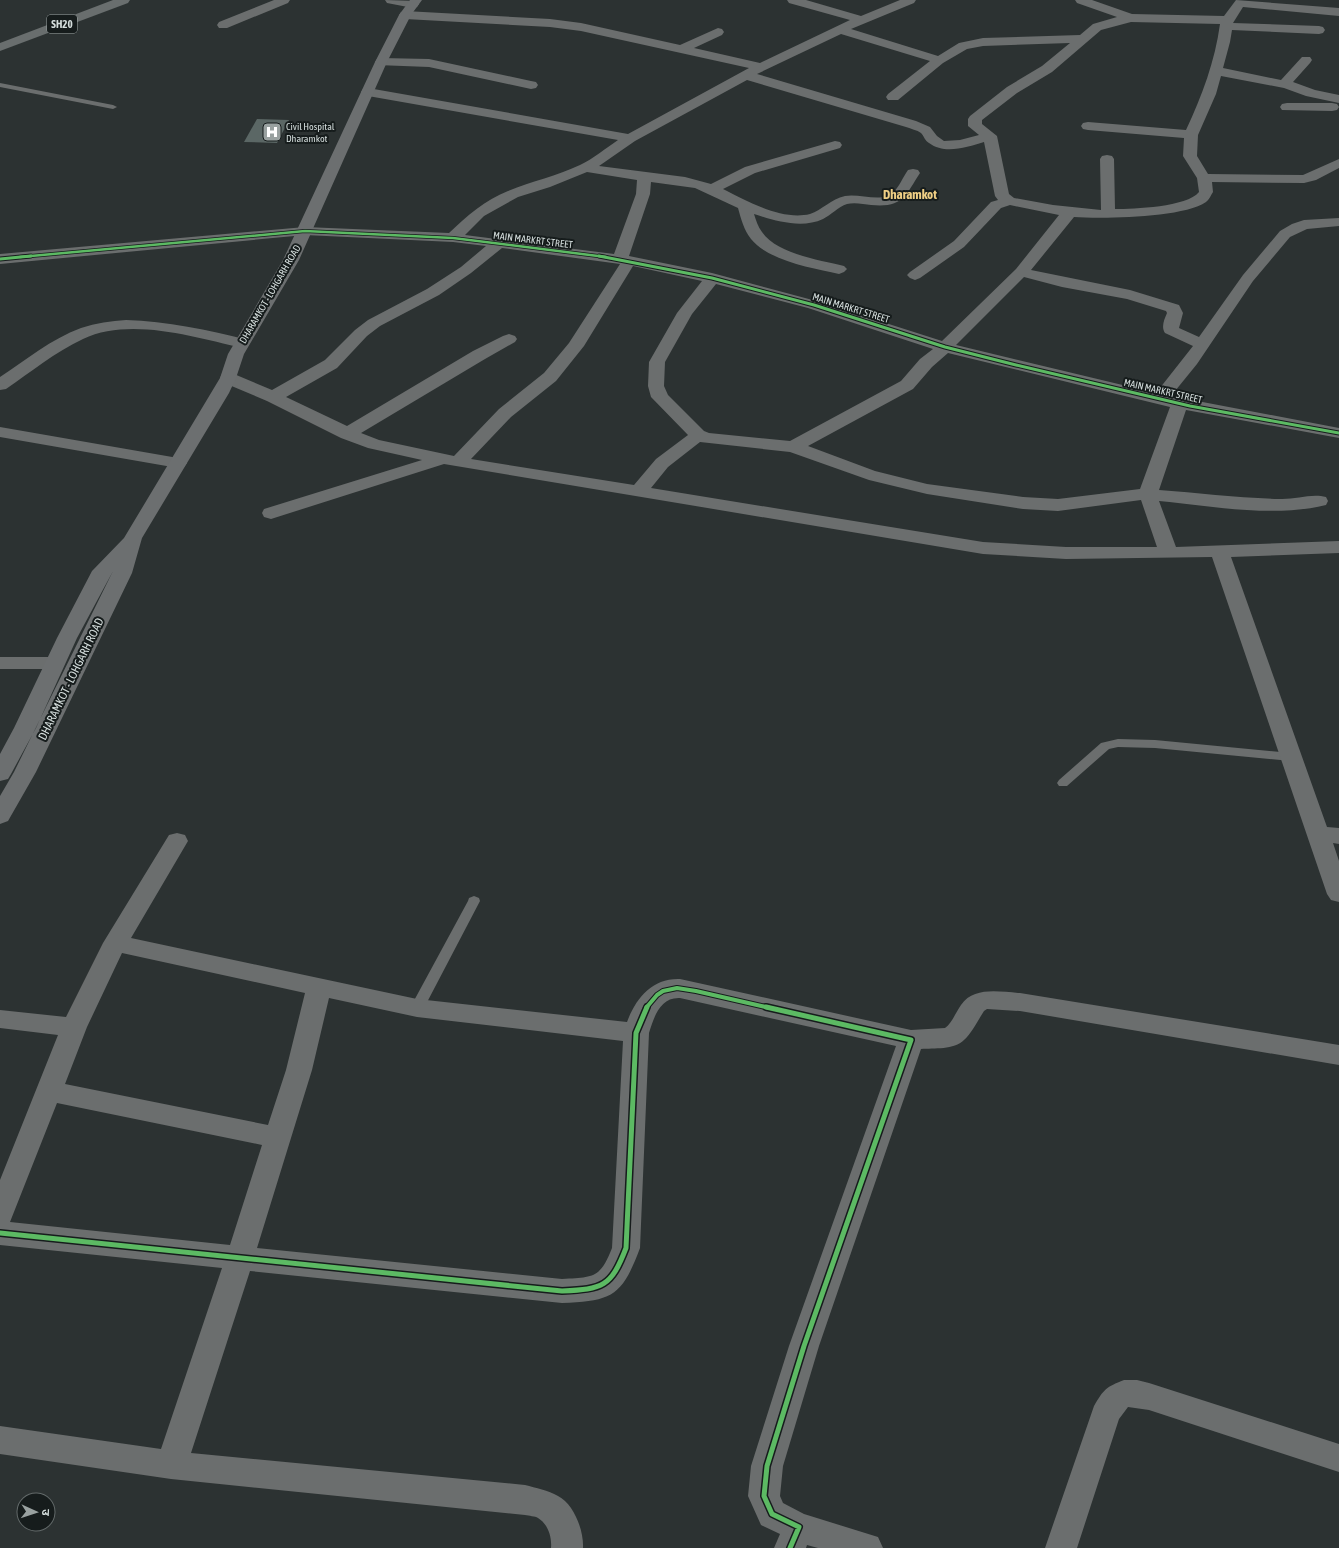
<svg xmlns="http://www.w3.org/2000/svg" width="1339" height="1548" font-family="'Asap Condensed','Noto Sans Devanagari',sans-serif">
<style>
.building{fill:#5b6765}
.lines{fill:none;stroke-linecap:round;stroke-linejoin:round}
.lane{fill:#6b6e6e;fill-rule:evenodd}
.street{fill:#6b6e6e;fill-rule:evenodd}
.secondary{fill:#6c6f70;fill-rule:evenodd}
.primary{fill:#696e6e;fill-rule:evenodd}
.cycleway-far3-casing{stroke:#161c1c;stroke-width:4}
.cycleway-far2-casing{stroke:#161c1c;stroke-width:5}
.cycleway-far1-casing{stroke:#161c1c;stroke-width:6}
.cycleway-casing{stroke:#161c1c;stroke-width:8}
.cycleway-far3{stroke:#5cba63;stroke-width:2.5}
.cycleway-far2{stroke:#5cba63;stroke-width:3}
.cycleway-far1{stroke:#5cba63;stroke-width:4}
.cycleway{stroke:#5cba63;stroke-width:5}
.labels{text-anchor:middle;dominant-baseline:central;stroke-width:4;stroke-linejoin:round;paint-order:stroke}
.far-poi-label{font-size:10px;fill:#d4dddc;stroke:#161c1c;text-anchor:start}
.far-street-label{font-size:10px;fill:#d4dddc;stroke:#161c1c}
.shield{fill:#161c1c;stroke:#9ba3a2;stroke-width:1}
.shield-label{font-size:11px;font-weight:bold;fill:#d4dddc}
.street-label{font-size:12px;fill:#d4dddc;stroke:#161c1c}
.far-district-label{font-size:13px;font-weight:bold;fill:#eece84;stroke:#161c1c}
</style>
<rect width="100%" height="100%" fill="#2c3232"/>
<path class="building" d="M257 119 289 120 277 143 244 142Z"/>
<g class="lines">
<path class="lane" d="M0 83 113 105 117 107 113 109 0 87Z
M1118 739 1155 740 1291 753 1295 754 1297 757 1295 760 1291 761 1155 748 1118 747 1109 749 1067 786H1059L1057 783 1059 780 1101 743Z
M474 896 479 898 480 901 424 1008 422 1012 417 1013 412 1012 410 1008 468 901 469 898Z"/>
<path class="street" d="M274 0H290L288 3 227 28H219L217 25 219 22Z
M385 0 417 1 419 4 417 7 413 8 387 3Z
M787 0H806L861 16 900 0H916L914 3 851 29 938 56 959 43 983 38 1080 35 1093 24 1117 17 1077 3 1075 0H1092L1132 14 1224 16 1236 0 1339 8V16L1243 7 1233 23 1319 26 1323 27 1325 30 1323 33 1319 34 1232 30 1230 42 1223 68 1281 80 1302 57H1310L1312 60 1310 63 1293 82 1315 90 1339 95V103L1306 96 1284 88 1221 76 1216 94 1198 135 1197 156 1208 174 1303 175 1339 159V168L1316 180 1304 183 1212 182 1213 192C1211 195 1209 200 1206 202 1183 218 1102 219 1074 217L1031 270 1130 290 1179 305 1183 313 1179 328 1199 337 1243 275 1280 231 1292 224 1304 220 1339 218V226L1307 229 1290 237 1253 281 1197 364 1171 396 1339 428V438L1186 410 1159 490C1199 493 1239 498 1279 499 1295 500 1311 493 1326 497L1328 501 1326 505C1273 518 1212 506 1159 501L1176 547 1339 541V553L1231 557 1327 827 1339 828V844L1333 843 1339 861V902L1331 900 1327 894 1212 557 1066 559 983 554 444 464 271 519 264 517 262 513 264 509 422 460 368 448 341 438 267 401 222 382 220 378 222 374 228 373 234 374 272 390 325 360 355 330 368 320 427 289 461 267 486 246 453 242 305 235 0 264V254L305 227 449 233C467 216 485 200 508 191 532 181 557 176 580 165 593 159 606 148 618 140L368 96 363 95 361 92 363 89 368 88 628 134 749 68 581 31 550 27 405 19 401 18 399 15 401 12 405 11 550 19 581 23 680 45 718 28 722 29 724 32 722 35 694 48 760 63 850 20 789 3ZM1131 22 1220 24C1215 61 1202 96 1186 130L1088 122 1083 123 1081 126 1083 129 1088 130 1184 138 1183 156 1197 178 1199 192C1187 207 1134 209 1115 209L1114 159 1112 156 1107 155 1102 156 1100 159 1101 210 1053 205 1014 198 1009 194 997 136 982 124V120L1017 93 1052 72 1101 30ZM841 34 930 61 888 94 886 97 888 100H898L943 63 967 49 983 46 1070 43 1042 66 1007 87 970 116 968 119V126L979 135 960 140 944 141 937 136 930 127 916 121 757 74ZM747 80 906 127C911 129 917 130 921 133 924 136 925 141 929 143 945 155 967 147 984 142L995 196 998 200 991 202 954 241 910 272 907 275 910 278 915 280 920 278 964 247 1001 208 1010 205 1059 215 1016 269 942 341 820 302 712 273 629 256 650 194 651 182 695 188 738 208C741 219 744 230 751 239 769 261 812 268 839 274L844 272 847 269 844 266C820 260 777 254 762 232 758 227 756 220 754 214 775 221 802 229 823 219 831 215 838 207 847 204 854 202 864 204 871 205 903 208 905 196 920 173L918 170 913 169 908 170C903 177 899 187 893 193 881 203 859 193 845 196 831 199 822 210 810 214 782 221 747 201 723 189L755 173 840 148 842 145 840 142 835 141 745 167 711 184 685 177 599 166 635 141ZM587 172 637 180 636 194 614 254 465 235 484 216 518 197 550 187ZM502 248 620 264 569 343 544 373 499 409 454 456 379 440 361 433 485 359 515 342 517 339 515 336 509 334 503 336 473 351 347 426 286 397 337 368 367 336 380 326 439 295 471 273ZM633 266 702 281 677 313 649 362 648 386 651 397 688 435 656 459 634 485 471 459 511 417 556 381 584 346ZM1024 277 1062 287 1127 299 1166 311 1167 313C1164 320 1161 327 1165 333L1193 346 1156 393 956 345ZM716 284 808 308 933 349 920 359 901 381 790 441 709 433 704 431 668 395 664 386 665 362 692 314ZM948 353 1170 407 1140 489 1058 499 1023 497 927 484 875 471 808 446 913 389 932 367ZM700 442 790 452 869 480 927 494 1023 509 1058 511 1141 500 1157 547H1066L983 542 651 488 668 467Z
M381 58 429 59 531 81 536 82 538 85 536 88 531 89 429 67 377 65 375 62 377 59Z
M1287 103H1332L1337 104 1339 107 1337 110 1332 111 1282 110 1280 107 1282 104Z
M126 320C167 321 208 330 248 340L250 343 248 346 242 348C194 337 130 317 83 339 55 352 31 372 6 389L0 390V377C26 360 51 339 81 328 96 323 111 321 126 320Z
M0 427 178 458 184 459 187 463 184 467 178 468 0 437Z
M0 657H55L62 659 65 663 62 667 55 669H0Z
M177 833 185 835 188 841 131 938 417 999 627 1022C636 998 652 978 680 979L911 1030 945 1028C952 1023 956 1012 961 1005 974 986 1000 992 1020 993L1339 1045V1065L1020 1011 987 1009 984 1011C978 1020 972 1033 964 1040 954 1050 934 1048 921 1049L819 1346 783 1466 780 1496 783 1503 804 1514 878 1537 883 1548H818L807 1545 806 1548H774L780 1534 761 1525 748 1496 751 1466 789 1346 896 1046 680 998C660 997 654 1017 649 1033L640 1248C622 1296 613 1301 562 1303L250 1271 191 1453 525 1485C536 1488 548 1490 558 1496 574 1504 584 1531 583 1548H551C552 1537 548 1524 538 1518 535 1516 529 1516 525 1515L171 1479 0 1454V1426L161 1449 222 1268 0 1245V1180L58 1035 0 1028V1010L66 1017 103 943 169 835ZM122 953 305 993 286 1070 268 1125 65 1084 87 1027ZM329 998 417 1017 623 1041 612 1248C600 1279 593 1277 562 1279L257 1248 312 1070ZM57 1103 262 1145 230 1245 10 1222Z
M1124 1380H1137L1149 1383 1339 1444V1472L1149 1410 1128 1407 1119 1419 1077 1548H1045L1094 1406C1104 1389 1106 1387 1124 1380Z"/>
<path class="secondary" d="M410 0H422L411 15 387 62 299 260 244 354 236 378 229 393 142 538 132 573 36 772 8 821 0 824V796L14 772 112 573 113 571 77 638 36 728 11 774 8 779 0 781V754L14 728 57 638 92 571 124 538 220 378 228 354 283 260 375 62 399 15Z"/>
<path class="primary" d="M113 0H130L128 3 0 51V43Z"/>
<g class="cycleway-far3-casing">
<path id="cycleway-far3" d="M20 257 305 231 453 238 606 257"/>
</g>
<g class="cycleway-far2-casing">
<path id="cycleway-far2" d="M599 256 712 278 814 305 945 347 1016 365 1190 406 1339 433
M0 259 31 256"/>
</g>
<g class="cycleway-far1-casing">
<path id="cycleway-far1" d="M646 1008 657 995 663 991 677 988 696 991 770 1008"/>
</g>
<g class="cycleway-casing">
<path id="cycleway" d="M766 1007 911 1040 804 1346 767 1466 764 1496 772 1514 799 1527 790 1548
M0 1233 562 1291C603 1289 611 1287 626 1248L636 1033 647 1007"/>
</g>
<use href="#cycleway-far3" class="cycleway-far3"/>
<use href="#cycleway-far2" class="cycleway-far2"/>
<use href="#cycleway-far1" class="cycleway-far1"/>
<use href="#cycleway" class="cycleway"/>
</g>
<defs>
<g id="hospital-square" transform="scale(1)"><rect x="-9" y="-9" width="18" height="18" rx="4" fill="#99a1a0" stroke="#161c1c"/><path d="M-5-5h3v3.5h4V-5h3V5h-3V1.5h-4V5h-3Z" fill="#fff"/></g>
</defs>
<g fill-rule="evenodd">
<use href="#hospital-square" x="272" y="132"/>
</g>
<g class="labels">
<g class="far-poi-label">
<text x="286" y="126">Civil Hospital<tspan x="286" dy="12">Dharamkot</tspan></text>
</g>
<g class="far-street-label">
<text transform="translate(533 240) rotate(7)">MAIN MARKRT STREET</text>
<text transform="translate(270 294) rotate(-60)">DHARAMKOT - LOHGARH ROAD</text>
<text transform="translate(851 308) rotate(17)">MAIN MARKRT STREET</text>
<text transform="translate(1163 391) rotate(13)">MAIN MARKRT STREET</text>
</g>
<rect class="shield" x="47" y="15" width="30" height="18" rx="3"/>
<g class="shield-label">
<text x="62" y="24">SH20</text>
</g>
<g class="street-label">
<text transform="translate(71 679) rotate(-64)">DHARAMKOT - LOHGARH ROAD</text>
</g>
<g class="far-district-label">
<text x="910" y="194">Dharamkot</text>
</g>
</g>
<g transform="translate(36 1512) rotate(93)"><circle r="19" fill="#161c1c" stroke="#626969"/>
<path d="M0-3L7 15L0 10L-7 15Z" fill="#99a1a0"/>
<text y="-6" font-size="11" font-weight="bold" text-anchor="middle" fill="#d4dddc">उ</text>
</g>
</svg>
